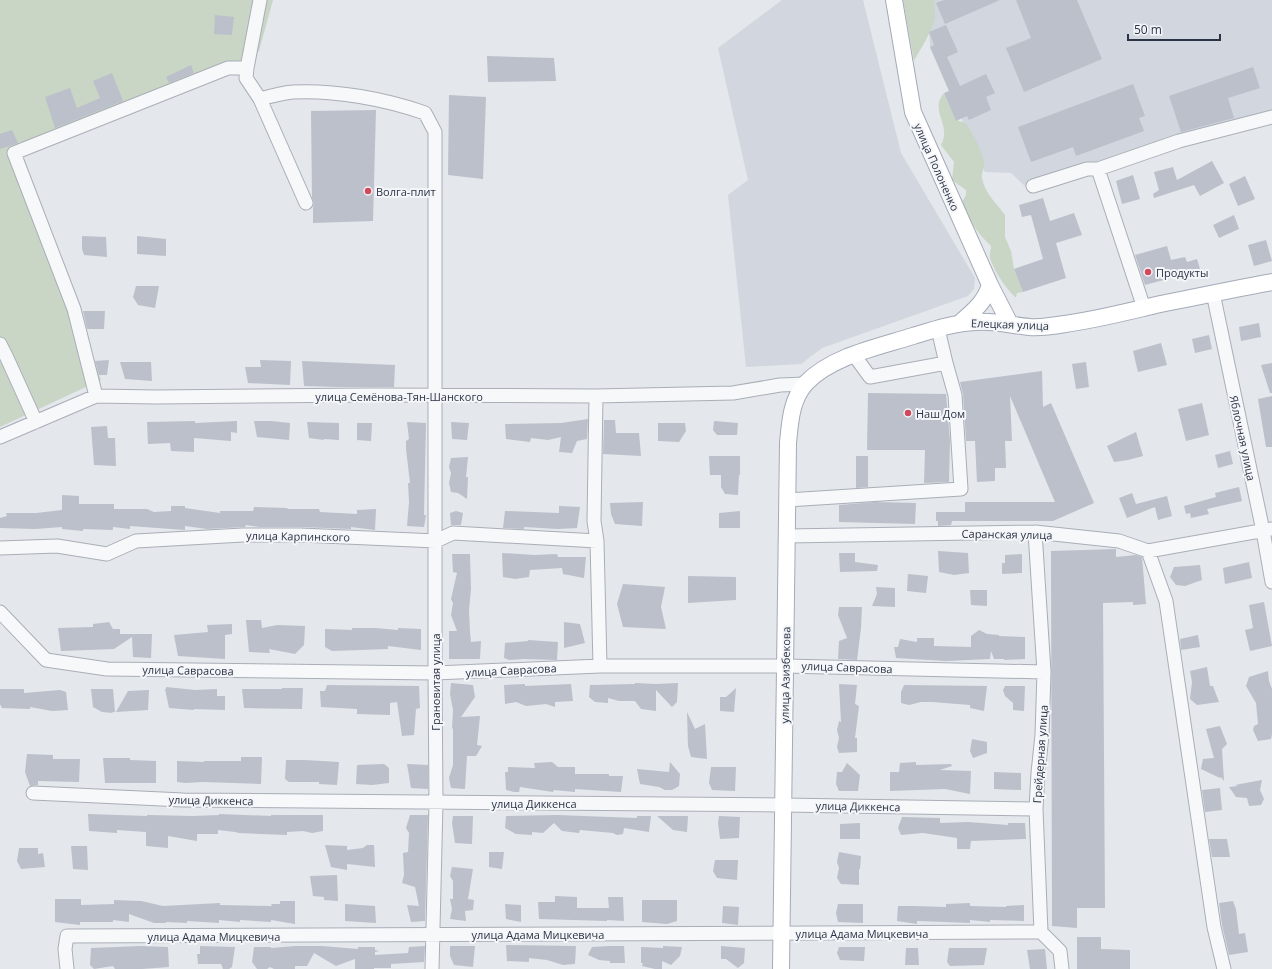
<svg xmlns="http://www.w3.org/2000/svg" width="1272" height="969" font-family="'Open Sans',sans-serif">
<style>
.built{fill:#d2d6de}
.green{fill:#c9d6c5}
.building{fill:#bbc0ca}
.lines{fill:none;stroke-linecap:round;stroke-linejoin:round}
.minor-casing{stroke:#a9aeb7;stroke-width:15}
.major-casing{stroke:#a3abb8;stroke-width:18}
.minor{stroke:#f7f8fa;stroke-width:13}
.major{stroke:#fff;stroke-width:16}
.poi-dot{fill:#d1495b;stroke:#f4f6f9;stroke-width:1.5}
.labels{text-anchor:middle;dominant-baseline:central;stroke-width:4;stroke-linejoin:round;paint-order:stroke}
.street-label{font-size:11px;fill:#2b3445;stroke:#f4f6f9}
.poi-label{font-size:11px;fill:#2b3445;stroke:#f4f6f9;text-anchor:start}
</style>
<rect width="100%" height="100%" fill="#e4e7ec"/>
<path class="built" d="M782 0H863L901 153 975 278 974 289 968 296 822 348 801 364 746 367 728 195 748 180 718 48Z
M933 0H1272V111L1133 153 1026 187 1011 173 985 172 930 47 929 32Z"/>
<path class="green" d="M0 0H273L259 51 232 67 56 133 18 143 101 380 0 427Z
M903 0H935C933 6 936 13 935 19 931 33 921 48 914 61Z
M944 93 956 120 966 123C973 135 982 149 984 163 985 168 981 173 982 178 985 193 996 203 1005 215V237L1011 251 1014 269 1023 292 1017 293 1016 298C1005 287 995 273 990 258 989 254 991 250 991 246 977 233 969 220 962 202L966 195V190L952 180 954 162 941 145C942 142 944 139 944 136 946 121 931 108 944 93Z"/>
<path class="building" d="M944 0H1000L945 24 936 3Z
M1016 0H1077L1102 59 1024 92 1006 48 1031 38Z
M215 15 234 17 232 35 214 34Z
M946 25 958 52 947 57 960 86 986 74 995 93 986 97 991 110 969 120 967 116 956 121 944 93 949 91 930 47 934 45 929 32Z
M487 56 554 58 556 81 488 82Z
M191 65 194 73 169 83 166 77Z
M1253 67 1260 88 1228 98 1234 118 1181 132 1169 96Z
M112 73 123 101 55 128 45 97 70 88 77 108 100 98 93 81Z
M1133 84 1145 116 1139 118 1144 131 1076 156 1073 147 1031 162 1018 127Z
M449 95 486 97 483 179 448 175Z
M376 110 373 221 313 223V207L314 203 312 198 311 111Z
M12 130 18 143 0 149V134Z
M1212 161 1224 183 1200 196 1194 185 1154 198 1153 194 1159 190 1154 172 1173 167 1177 180Z
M1133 175 1140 199 1122 204 1116 181Z
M1245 176 1255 199 1238 206 1229 184Z
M1043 198 1050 221 1074 213 1082 235 1056 243 1066 278 1023 292 1014 269 1043 259 1031 215 1022 217 1019 205Z
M1234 215 1239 229 1219 238 1213 225Z
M82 236 106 237 107 257 84 255 82 249Z
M137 236 166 239V256L137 254Z
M1266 240 1272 261 1254 266 1248 245Z
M1167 246 1171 260 1185 257 1187 262 1197 259 1200 269 1175 275V277L1145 285 1135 255Z
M136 286H159L155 308 138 305 133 297Z
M83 311H105L104 329H87Z
M1259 323 1261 337 1241 341 1239 327Z
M1209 335 1212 349 1195 353 1192 339Z
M1161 343 1167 365 1138 372 1133 351Z
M109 360 107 375H99L95 361Z
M260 360 291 361 290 385 248 383 245 367H261Z
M302 361 395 365 394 387H338L304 386Z
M120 362H151L152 381 125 379Z
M1086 362 1089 387 1076 389 1072 364Z
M1272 363V393H1270L1261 365Z
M1042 371 1043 407 1051 403 1094 503 1053 521H952L951 525 938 526V521H936V512H965V502H1055L1010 396 1012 441H1005L1006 468H995V481L977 482 975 441H966L963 394 960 382Z
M868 393 946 394 950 441 949 482 924 483 925 450H867Z
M1272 396V447H1266L1258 399Z
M1202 403 1209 435 1186 441 1178 409Z
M588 419 587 439 577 441 572 453 559 452 561 437 548 440 531 438 530 442 506 439 505 424 561 423Z
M604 420H615L616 433H639L641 456 603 454Z
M195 421V423L237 421V433L231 432V441L194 438V452L171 451 170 443 148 444 147 422Z
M254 421H271L290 423 289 440 257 437Z
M714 421 738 423 737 435H717L713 430Z
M307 422 339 423V440L324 439V440L309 438Z
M407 422 426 423 424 515H426L424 527 407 526 409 502 408 483H410L406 449V441L409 439Z
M451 422 469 423 467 440 452 439Z
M357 423H372L371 441 357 440Z
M658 423H685L686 431 679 442 658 441Z
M107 426 108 438H115L116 466 94 465 91 427Z
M1136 432 1143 456 1128 460 1114 462 1107 446Z
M1230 451 1233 464 1218 468 1215 455Z
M709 456H740V475H739L738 495 725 494 721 487V475H710Z
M856 456H868V487L856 488Z
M468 457 466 477H468L467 499 458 493 451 492 449 483 451 473 449 467 451 458Z
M1239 487 1242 501 1207 509 1209 514 1191 518 1190 513 1186 514 1184 506 1216 497 1215 493Z
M1132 493 1136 504 1167 496 1172 516 1158 520 1155 507 1127 518 1119 498Z
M62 495 79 496V504H114V509H147L154 512 171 511V506H185V508L220 513V511H253L254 507 287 508 288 509H319L320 512 357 514V510L376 509 375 530 351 527V529L300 527H260L246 525 245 527 207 529 185 526V530L130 526V529L113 527V530L83 529V531L62 529V527L35 529 0 528V518L7 516 6 513H36L62 510Z
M643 502 642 526 615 524 611 514 610 503Z
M875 502 916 503 915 524 839 522V505Z
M559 506 580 507 577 528 558 529 524 527V529L503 528 505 511 559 513Z
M456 511 463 513 461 525H451L450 513Z
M740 511V528H719V513Z
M1116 549V557L1136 555 1142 557 1146 604 1133 605V602L1103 603 1105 908H1077V928L1052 926 1051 551Z
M938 551 968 553 969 573 954 575 939 572Z
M502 553 535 555 557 554 558 557H586L584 578 563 574 562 568 530 570 529 577 515 579 503 577Z
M839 553H855V562L878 565 877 571 840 572Z
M452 554H470L471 589 469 610 470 632 471 642 481 641 480 659H449V631H457L451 615 453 603 451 599 457 573 453 572Z
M1022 554V573L1002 574V563H1005V555Z
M1249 562 1252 578 1225 584 1223 568Z
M1200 565 1202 580 1185 586 1176 585 1170 577 1174 567Z
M908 574 928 576 926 593 907 591Z
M688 576 736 577V600L688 603Z
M623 584 665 587 661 607 666 629 623 627 617 604Z
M876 587 895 588V607L872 606 877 594Z
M970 590H987V606L971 605Z
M1264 602 1272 646 1250 651 1245 630 1253 628 1249 605Z
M839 607H862L861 628 857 660 838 659 839 641 847 638 838 615Z
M246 620H261L262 628 277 625 305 626 304 645 295 654 269 649 270 653 249 652Z
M109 622 113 629H120V634H152L151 658 133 657 132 637 114 649 61 651 58 628 93 627V624Z
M564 622 580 624 585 643 564 648Z
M232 624V634L225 635V659L178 656 174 635 208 632 207 625Z
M352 628H375L398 630V628L421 629V650L388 646V649L332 651 325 647V629L352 630Z
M979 630 987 634 999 635V636L1025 637V659L1004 660V659H994L991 651 990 659 946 661 896 658 894 647H898L900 639 917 642V638H934V646L971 647V636Z
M1198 635 1200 647 1181 650 1180 639Z
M528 640 558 642 557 660 524 659 509 660 504 658 505 643 528 641Z
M1207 667 1210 686H1213L1219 702 1197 705 1190 699 1192 682 1190 671Z
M1268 671 1269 681 1272 689V734L1271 739 1258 741 1253 730 1254 726 1258 724 1256 703 1246 686 1249 677Z
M451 683 473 685 475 697 461 717 480 716 477 745 482 746 476 756H467L465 789 451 788 449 778 453 765V728L452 729 453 710 450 694Z
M635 683 656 684 678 683 677 702 672 707 656 690V711L641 709 635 701H619L608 698V703L595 702 589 697 590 685 635 684Z
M525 684V686L571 684 573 701 555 702V707L546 704 526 706 516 702 505 704 504 685Z
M839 684 857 685 855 704 859 706 855 738H857V752L839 753 837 747 839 738 837 730 839 721 841 722Z
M327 685 419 686 420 708 416 709 414 735 402 736 397 702 390 703V715L357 714V709L321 707 320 691H325Z
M904 685 987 686 984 711 970 708V705L932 702H921L909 705 901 703V692Z
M1005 686H1025L1024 711 1013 710V703L1005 696 1003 690Z
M166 687 195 690 217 689V696H225V710L194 709V710L169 708 165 689H166Z
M282 688H303L302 709 244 708 242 689H282Z
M736 688 734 712 720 711V697H726Z
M0 689H24V693L60 690 66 692 68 710 52 711 30 707V709L2 708 0 704Z
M91 689H113L115 712H112L113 713 102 712 93 707Z
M149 690 148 710 116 712 128 691Z
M687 712 695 729 705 724 707 759 691 757 688 746Z
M1220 726 1227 744 1222 749 1224 781 1221 777 1220 778 1201 769 1203 759 1214 758 1206 729Z
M972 739 987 742V753L973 758 970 751Z
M27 754 53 755V759H80L79 782 38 781V785L30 786 25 772Z
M241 757H262L261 784 203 782 185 783 177 782V761L204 762V761H241Z
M103 758H130V760L156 761V783H105Z
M286 760H305L339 762 337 785 319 784V782H289L285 779Z
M552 762 558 767H575V774H609V776H623L621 792 575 789V792L554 790 553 792 520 787 519 792H514L506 790 505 772H508V767L535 768 534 763Z
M670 762 680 774 679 786 672 790H665L659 787 640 784 637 769 669 772Z
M916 762V765L951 764 952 766 940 770 971 771 970 794 945 789 890 791V772H899L900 763Z
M847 763 860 775 858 791H839L836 784 837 772H842Z
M384 764 389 768V783L372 785 356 784 357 765Z
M407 764 428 765V789L411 788Z
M711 767H736L735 791 712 790 709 783Z
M994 772 1021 773V790L994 789Z
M1262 780 1260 790 1264 799 1261 805 1249 806 1247 798 1236 797 1229 787 1238 786 1235 785Z
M1220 788 1222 810 1205 812 1202 790Z
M88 814 147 816V815L193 816 219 815V814L271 816V815H323V831L312 833 303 831 287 832V835L239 833 235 832 218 830V834H197V841L168 836V848L146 846V832L117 830V833L89 831Z
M410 815H428L425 921 411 922 407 905 419 906 415 887 402 883 404 875 403 853 408 852 409 833 406 828Z
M557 815 637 818V816H651L649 832 624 828 623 834 617 835 613 833 580 830 579 833 562 831 554 823 543 833 532 832V835L516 834 505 828 506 816Z
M453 816H473L472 844 455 843 452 823Z
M657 816H688L687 832 673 830Z
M719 816 740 817 739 838 720 839 718 823Z
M902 817 940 818V823L968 822 1008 825V823H1025L1026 839 971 841 970 849H957V838L923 833 901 835 898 828Z
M860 823V839H840V824Z
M1209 839H1227L1230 857H1212Z
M325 845 347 846V850L363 848 367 845H374L375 867 347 864V870L331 867Z
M71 846H87L88 870 73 869Z
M19 848H38V854L43 853 45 867 21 869 17 861Z
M489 852H504L502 869 489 867Z
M839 852 861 856 860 869H859V885L841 884 837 878 839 868 837 862Z
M715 860H738L737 880 717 878 713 871Z
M452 867 473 869 468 899 474 900 473 910 465 911 466 921 450 919 452 909 450 899H453V881L450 876Z
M337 875 338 901 324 900V897L313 896 310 876Z
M555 896 577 897V908H609L608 897H623L624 921 607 920V921L539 919 538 902H555Z
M55 899H81V905L114 904V900L141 901 163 906 220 903V905L272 906 271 904H280V901H295V924L271 920V922L240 920V922L219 920V923L187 921V923L166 922V923H154L129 914V922L113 920V922H80V925L55 922Z
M642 900H677V921L667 924 642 922Z
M1233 901 1236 909 1239 934 1245 933 1248 952 1229 955 1222 925 1219 903Z
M970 903V906L1006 907V906L1024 905V921L990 920V922L970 920V923L917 921V924L897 921 898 906H914L946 907V904Z
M345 904 375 906 376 923 345 921Z
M505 904 521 905V922L506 919Z
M838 904H863V923L838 922 836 913Z
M723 906 739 907 738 925 722 923Z
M1077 937H1101V949L1130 950V969H1077Z
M506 945 576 946 575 964 563 965 547 960 529 958V962L507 961Z
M141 946 168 947 169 967 142 969H115L113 966 94 969 90 965 91 948Z
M200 946 235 947 232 967 229 969H223L221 964H198L197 954H200Z
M295 946H322L358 949V947H375V950L379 951 375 952V955L408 953 409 947 425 946 424 962 391 964V968H374V969H355V959L336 966 314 953 307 966H295V969H274L270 967 267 969H257L252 962 254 947H271V948Z
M450 946H475L473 967 454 965 450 956Z
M609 946H624L625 963H610V961L599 960 588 955 592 947Z
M663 946 682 947 680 956 671 965 662 961V969H655L642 966 643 963H641V947L663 948Z
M721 946 745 948 744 963 738 968 726 959H721Z
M839 947H865L864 961 840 960 837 953Z
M906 948H918L919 965H905Z
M949 948H987L984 965 950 966 947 962Z
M1045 949 1047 969H1030L1027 950Z"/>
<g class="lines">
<g class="minor-casing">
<path id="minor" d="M247 68 246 78 260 99 306 203
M260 99C271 96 282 93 293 92 336 90 385 99 425 113L435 132V673L436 803 432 969
M1098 169 1144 308
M1033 186 1087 169H1098L1179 141 1272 117
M1213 293 1263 531 1272 582
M938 329 946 363
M0 344 7 358 36 422
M96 396 74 309 14 153 228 68H247L260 0
M596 396 594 521 597 541 600 666
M0 437 96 396 156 397 371 395 596 396 733 393 780 385 805 384
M787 500 961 489 955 395 946 363 870 377 854 355
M1035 532 1044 672 1042 735 1038 773 1036 809 1041 932 1060 951 1062 969
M787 536 1035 532 1119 541 1148 551 1272 529
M0 548 57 546 107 554 136 541 243 535H300L436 541 453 533 597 541
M1148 551 1166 601 1214 927 1224 969
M0 612 46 660 107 669 435 673 600 666H785L1044 672
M33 793 183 800 783 805 1036 809
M67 969 65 949 67 936 1041 932"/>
</g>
<g class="major-casing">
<path id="major" d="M894 0 913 112 990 285 1010 324
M959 324C973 311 984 304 990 285
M781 969 788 443C790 423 791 399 806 383 832 356 878 347 913 336 933 330 954 323 975 322 993 320 1010 325 1029 327 1041 328 1053 326 1065 324 1095 320 1126 312 1156 305 1195 297 1233 289 1272 282"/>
</g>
<use href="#minor" class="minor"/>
<use href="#major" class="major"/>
</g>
<g class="poi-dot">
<circle cx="368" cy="191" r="4"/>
<circle cx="1148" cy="272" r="4"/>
<circle cx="908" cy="413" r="4"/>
</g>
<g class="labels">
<g class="street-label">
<text transform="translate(937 167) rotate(66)">улица Полоненко</text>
<text transform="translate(1010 324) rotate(2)">Елецкая улица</text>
<text x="399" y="396">улица Семёнова-Тян-Шанского</text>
<text transform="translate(1243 438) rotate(78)">Яблочная улица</text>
<text transform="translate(1007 534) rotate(1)">Саранская улица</text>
<text transform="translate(298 536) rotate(1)">улица Карпинского</text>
<text transform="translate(847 667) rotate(2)">улица Саврасова</text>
<text transform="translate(188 670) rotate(1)">улица Саврасова</text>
<text transform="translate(511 670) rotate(-3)">улица Саврасова</text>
<text transform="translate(785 675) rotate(-89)">улица Азизбекова</text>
<text transform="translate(435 682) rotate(-90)">Грановитая улица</text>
<text transform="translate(1040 754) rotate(-86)">Грейдерная улица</text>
<text transform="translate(211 800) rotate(1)">улица Диккенса</text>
<text x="534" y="803">улица Диккенса</text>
<text transform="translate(858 806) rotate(1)">улица Диккенса</text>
<text x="862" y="933">улица Адама Мицкевича</text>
<text x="538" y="934">улица Адама Мицкевича</text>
<text x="214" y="936">улица Адама Мицкевича</text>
</g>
<g class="poi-label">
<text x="376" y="191">Волга-плит</text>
<text x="1156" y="272">Продукты</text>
<text x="916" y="413">Наш Дом</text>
</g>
</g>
<path d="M1128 34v6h92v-6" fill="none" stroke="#2b3445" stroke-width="2"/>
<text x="1134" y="34" font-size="12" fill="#2b3445" stroke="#f4f6f9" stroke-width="3" paint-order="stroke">50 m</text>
</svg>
